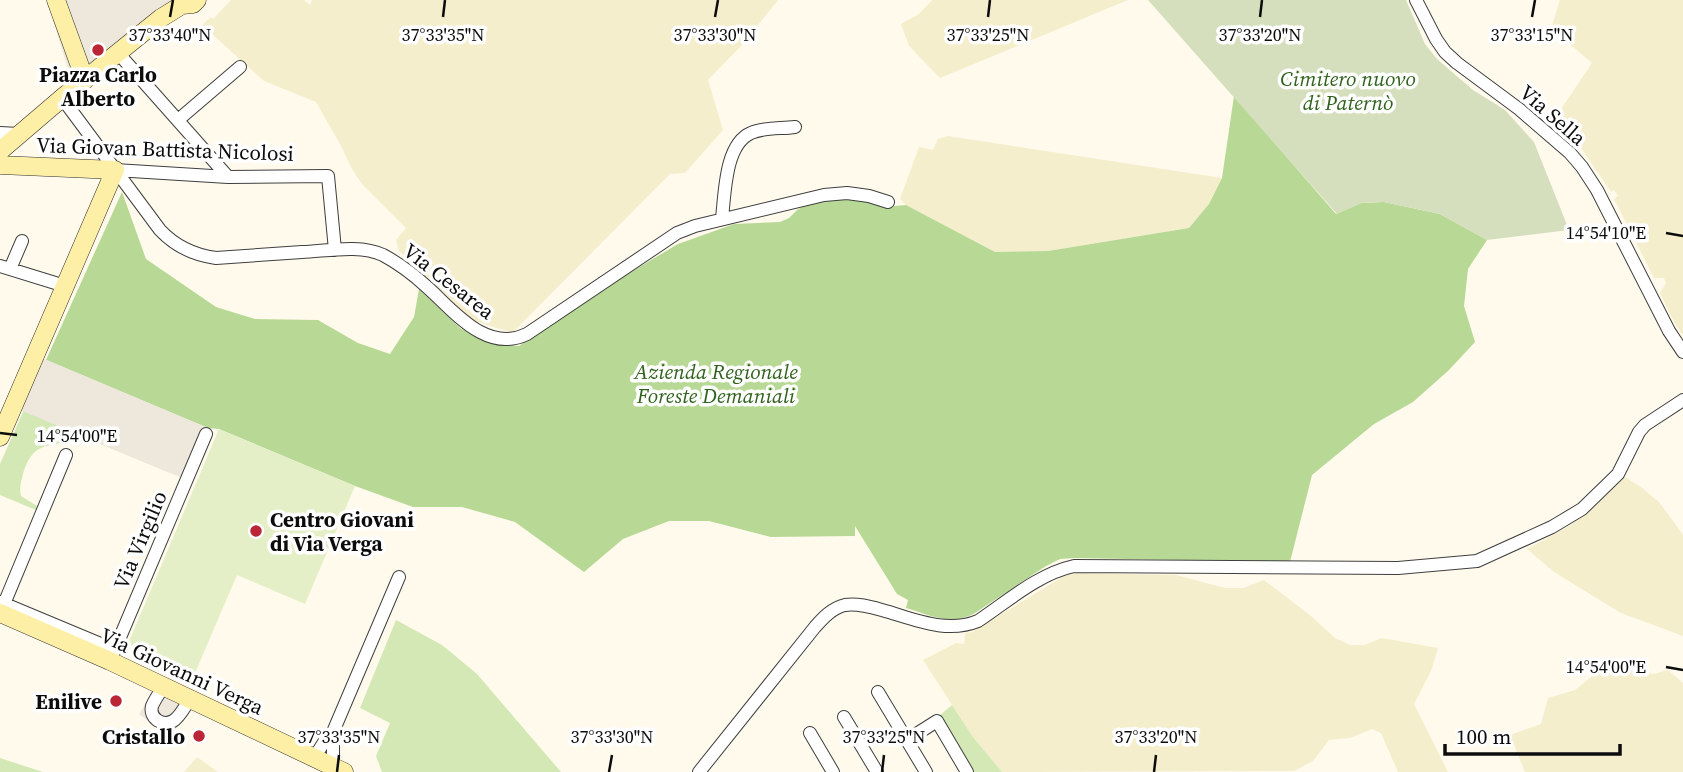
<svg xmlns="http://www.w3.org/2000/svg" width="1683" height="772" font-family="'Source Serif 4',serif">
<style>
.farmland{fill:#f4eecc}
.green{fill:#d3e8b5}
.forest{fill:#b7d995}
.cemetery{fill:#d6dfbd}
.pitch{fill:#e4efc7}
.plaza{fill:#ede8db}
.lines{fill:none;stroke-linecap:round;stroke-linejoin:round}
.street-casing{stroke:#3f3f3f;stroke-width:14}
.secondary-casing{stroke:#2e2e2e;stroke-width:19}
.street{stroke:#fff;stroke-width:12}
.secondary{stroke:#feefa6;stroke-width:18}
.ticks{fill:none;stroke:#0c0c0c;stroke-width:2.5}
.poi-dot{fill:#ba2635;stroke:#fff;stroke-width:2.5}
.labels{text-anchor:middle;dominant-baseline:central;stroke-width:7;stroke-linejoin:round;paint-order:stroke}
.poi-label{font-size:21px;font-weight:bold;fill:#0c0c0c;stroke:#fff;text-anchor:end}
.park-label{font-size:21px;font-style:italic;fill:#30621d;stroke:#fff}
.street-label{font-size:21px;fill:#0c0c0c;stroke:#fff}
.ticks-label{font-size:18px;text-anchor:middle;fill:#0c0c0c;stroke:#fff;stroke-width:7;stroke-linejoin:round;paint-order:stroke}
</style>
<rect width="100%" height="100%" fill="#fffaeb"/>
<path class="farmland" d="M231 0H304L310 5 312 0H778L741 46 708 80 723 130 685 173 670 174 512 333 472 320 399 251 396 240 406 228 362 184 352 169 340 144 316 102 264 81 202 25 211 17 213 19Z
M932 0H1128L940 78 909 46 901 24 919 14Z
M1560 0H1683V336L1674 322 1660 293 1666 283 1664 278H1654L1614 199 1618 196 1614 190 1611 192 1579 145 1553 121 1592 63 1551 28Z
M948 136 1222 178 1209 204 1189 228 1048 251 995 252 906 205 900 199 919 147 933 150 938 139Z
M1625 477 1641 487 1660 503 1683 535V636L1621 613 1554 572 1527 549 1571 525Z
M1078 573 1176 575 1225 588H1243L1264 580 1311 616 1335 638 1350 645H1365L1382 638 1438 648 1431 671 1414 704 1448 772H1398L1381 733 1372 729 1350 738 1329 740 1313 761 1294 771 1002 772 973 737 923 660 956 643 964 644 965 633 972 632 1064 576Z
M1605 666 1654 674 1668 670 1683 683V772H1525L1510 735 1541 724 1548 698 1575 690Z
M197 757 218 772H184Z"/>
<path class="green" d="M46 360 170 473 72 432C59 456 36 431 23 474 21 483 19 488 21 496L37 506 36 510 0 495V464Z
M396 620 442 645 477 674 561 772H382L376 756 390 723 360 708Z
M952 705 973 737 1002 772H974L939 716Z
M0 758 43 772H0Z"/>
<path class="forest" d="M1234 96 1336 214 1361 203 1384 202 1440 214 1487 240 1468 269 1464 306 1475 342 1449 370 1413 402 1374 424 1312 475 1290 562 1074 558 1060 559 1046 566 975 613C950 627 931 615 906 608L908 600 897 594 855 526V536L771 537 709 521H669L623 539 584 572 515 522 462 507H413L355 486 219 429 208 428 46 360 122 192 146 259 216 307 255 319 318 320 358 343 390 354 414 317 419 289 460 328 492 344 519 346 599 291 678 244 734 224 780 222 789 218 797 210 809 203 841 197 862 199 882 207 906 205 995 252 1048 251 1189 228 1209 204 1222 178Z"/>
<path class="cemetery" d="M1148 0H1406L1425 44 1437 59 1473 90 1505 110 1534 142 1569 230 1487 240 1440 214 1384 202 1361 203 1337 214Z"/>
<path class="pitch" d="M219 429 355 486 305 604 237 575 195 673 128 644Z"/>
<path class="plaza" d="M47 0H185L148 38 121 62 76 96Z
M35 355 208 428 187 480 13 407Z
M158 684 189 709 170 738 139 714Z"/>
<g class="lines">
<g class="street-casing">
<path id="street" d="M1416 0 1436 39 1445 52 1457 63 1519 109 1570 153 1582 167 1597 190 1669 331 1683 352
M118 53 228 177
M62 98 160 230C175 246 194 255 216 258 245 256 274 254 302 252 327 251 360 244 383 255 398 263 414 275 427 287 453 310 486 354 527 334L677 233 695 226 824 195 847 193 869 196 888 202
M178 120 240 67
M0 133 19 134
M115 170 228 177 328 176 335 250
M722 218C725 193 725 144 751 133 764 127 781 129 795 127
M0 266 65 286
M10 269 22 241
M0 602 115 650
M4 604 66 455
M110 661 206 434
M164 686C160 692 155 699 152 706 149 718 162 727 173 721 180 717 185 706 190 699
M878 692 926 772
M844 717 877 772
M810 733 833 772
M907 740 937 721 967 772
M314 758 328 736 333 732
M333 767V732L399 577
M699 772 815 627C823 618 832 608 845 605 857 603 871 607 882 610 914 619 946 634 978 621 1008 601 1038 574 1074 566L1398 568 1477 561 1552 527 1582 509 1618 474 1639 432 1645 425 1683 400"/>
</g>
<g class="secondary-casing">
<path id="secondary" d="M56 0 85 80
M0 151 62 98 161 18 182 5 193 4 197 0
M0 165 115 170 0 437
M0 613 110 661 344 772"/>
</g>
<use href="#street" class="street"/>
<use href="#secondary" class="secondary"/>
</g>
<path class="ticks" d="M170 17 173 0M443 17 445 0M715 17 718 0M988 17 990 0M1260 17 1262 0M1532 17 1535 0M1666 233 1683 236M0 433 17 435M1666 667 1683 670M337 772 339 755M609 772 612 755M882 772 884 755M1154 772 1156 755"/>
<g class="poi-dot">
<circle cx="98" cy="50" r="7"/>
<circle cx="256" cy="531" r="7"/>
<circle cx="116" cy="701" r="7"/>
<circle cx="199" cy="736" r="7"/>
</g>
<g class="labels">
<g class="poi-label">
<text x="98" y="74" text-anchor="middle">Piazza Carlo<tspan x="98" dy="24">Alberto</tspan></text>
<text x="270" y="519" text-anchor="start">Centro Giovani<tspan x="270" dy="24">di Via Verga</tspan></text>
<text x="102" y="701">Enilive</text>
<text x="185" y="736">Cristallo</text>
</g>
<g class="park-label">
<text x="1348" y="78">Cimitero nuovo<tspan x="1348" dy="24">di Paternò</tspan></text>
<text x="716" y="371">Azienda Regionale<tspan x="716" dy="24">Foreste Demaniali</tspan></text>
</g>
<g class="street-label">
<text transform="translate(1553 115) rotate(41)">Via Sella</text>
<text transform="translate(165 149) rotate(2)">Via Giovan Battista Nicolosi</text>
<text transform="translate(449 281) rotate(38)">Via Cesarea</text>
<text transform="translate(140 540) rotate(-67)">Via Virgilio</text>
<text transform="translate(182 671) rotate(25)">Via Giovanni Verga</text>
</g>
</g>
<g class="ticks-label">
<text x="170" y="41">37°33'40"N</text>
<text x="443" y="41">37°33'35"N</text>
<text x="715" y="41">37°33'30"N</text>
<text x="988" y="41">37°33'25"N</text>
<text x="1260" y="41">37°33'20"N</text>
<text x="1532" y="41">37°33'15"N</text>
<text x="1606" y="239">14°54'10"E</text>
<text x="77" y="442">14°54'00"E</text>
<text x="1606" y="673">14°54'00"E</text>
<text x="339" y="743">37°33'35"N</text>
<text x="612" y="743">37°33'30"N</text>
<text x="884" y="743">37°33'25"N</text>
<text x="1156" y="743">37°33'20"N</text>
</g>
<path d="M1445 744v10h175v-10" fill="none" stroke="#0c0c0c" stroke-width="3.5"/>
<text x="1456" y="744" font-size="21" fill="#0c0c0c" stroke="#ffffff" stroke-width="5" paint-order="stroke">100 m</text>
</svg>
